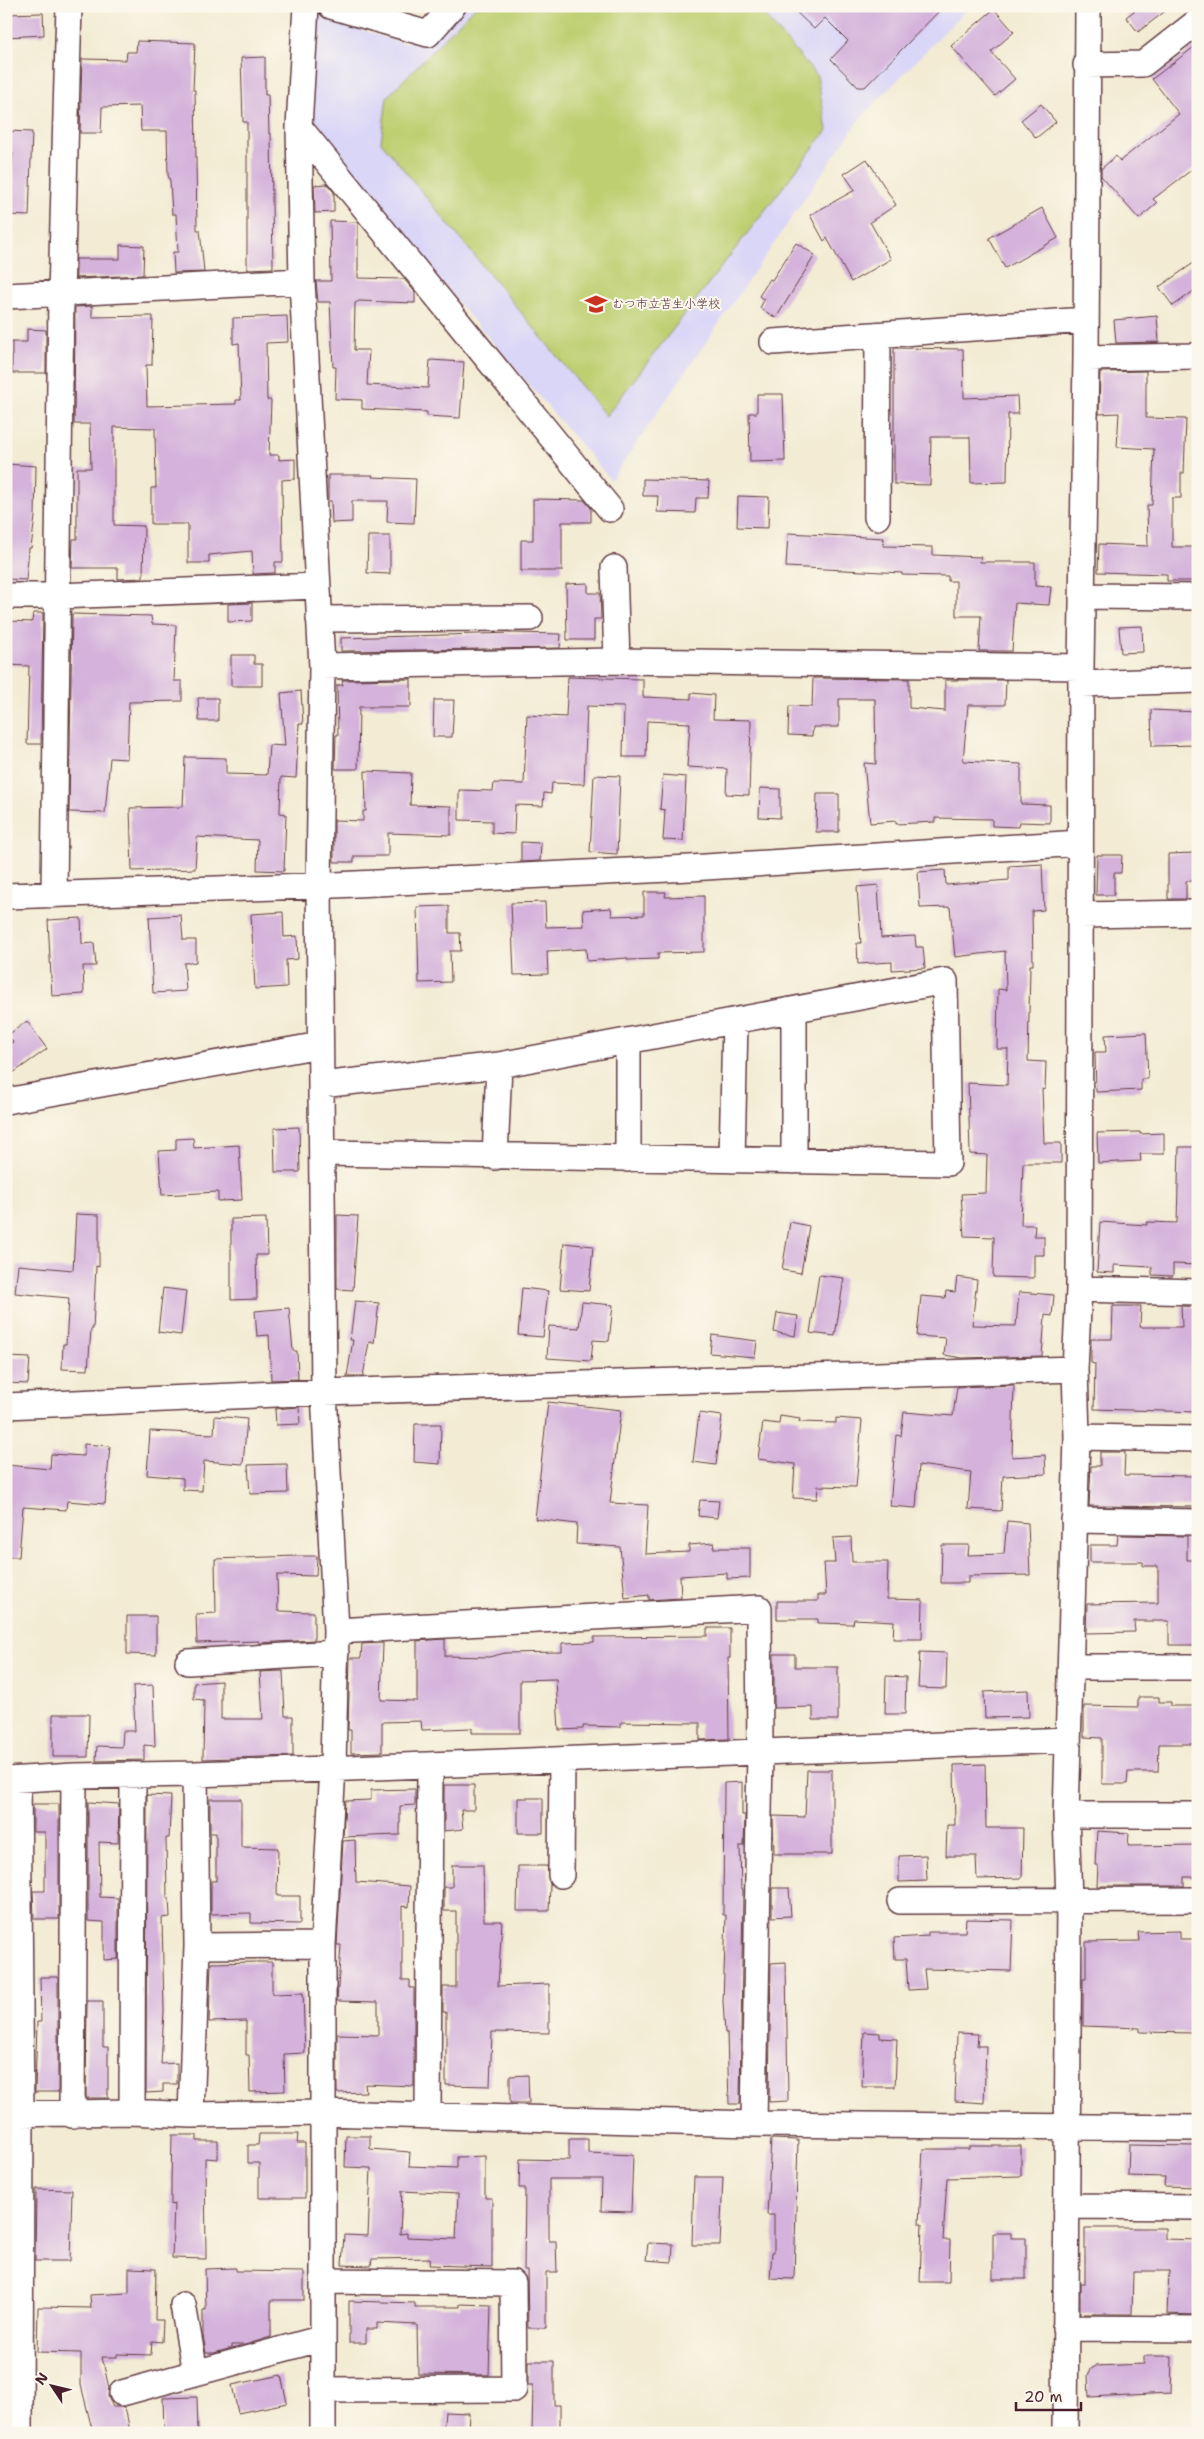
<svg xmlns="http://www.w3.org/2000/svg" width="1204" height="2439" font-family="'Shantell Sans','Klee One',sans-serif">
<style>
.built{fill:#dad6f7}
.green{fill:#becf71;stroke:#84774e}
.building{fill:#d4b2db;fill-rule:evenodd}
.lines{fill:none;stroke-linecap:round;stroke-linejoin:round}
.minor-casing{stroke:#633e44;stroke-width:28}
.minor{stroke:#fff;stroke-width:25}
.labels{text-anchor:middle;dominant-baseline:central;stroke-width:4;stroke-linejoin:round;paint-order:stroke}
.poi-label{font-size:12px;fill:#4a1f2b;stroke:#fbf7ec;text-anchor:start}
</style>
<rect width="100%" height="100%" fill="#fbf7ec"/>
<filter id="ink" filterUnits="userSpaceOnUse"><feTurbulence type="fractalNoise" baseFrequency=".02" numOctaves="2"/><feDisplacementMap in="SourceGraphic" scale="10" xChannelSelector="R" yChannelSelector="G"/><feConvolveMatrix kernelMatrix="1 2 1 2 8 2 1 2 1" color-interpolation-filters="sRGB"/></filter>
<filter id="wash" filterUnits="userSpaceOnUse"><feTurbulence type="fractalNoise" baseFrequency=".0096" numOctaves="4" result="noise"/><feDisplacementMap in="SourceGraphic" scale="20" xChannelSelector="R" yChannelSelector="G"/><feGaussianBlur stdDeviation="1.12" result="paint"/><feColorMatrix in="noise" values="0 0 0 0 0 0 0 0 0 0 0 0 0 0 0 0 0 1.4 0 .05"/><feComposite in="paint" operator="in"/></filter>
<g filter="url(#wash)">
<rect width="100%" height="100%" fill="#f3ebd3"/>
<path class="built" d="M438 6H970L861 117 611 480 308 128 315 15 406 44Z"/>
<path class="green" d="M476 6H756L817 76 827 130 606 416 381 142 387 97Z"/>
<g id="blocks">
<path class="building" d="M790 6H944L865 87H858L831 59 848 41 825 18 814 29Z
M1141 6H1172L1138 32 1126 17Z
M994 9 1014 32 991 52 1015 79 995 96 951 46Z
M43 13 44 35 6 37V14Z
M137 41 195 43 193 90H195L197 230H200L204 272 174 273 173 252H178L176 214H172L170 181 168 175 167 131H141L140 106 102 107 101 133H80L82 59 126 60 127 52H136Z
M1198 44V165L1153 199 1157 203 1139 219 1101 176V169L1116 156 1120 161 1179 114 1152 79Z
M265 57V95H268L269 134H271L273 268 247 269V122H243L241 58Z
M1041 104 1056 122 1036 138 1021 120Z
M6 131 32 132 29 216 9 215 13 153H6Z
M867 159 896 205 870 222 891 259 851 282 827 238 824 241 810 215 855 190 844 174Z
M327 184 334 192V212L315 213 314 185Z
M1042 208 1058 238 1005 268 989 238Z
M330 221 358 222V278L404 279 415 292V303L359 301 355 303 354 350H369L367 385 428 388 430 360 464 362 460 418 427 416V412L362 409V400L335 399 336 367H333L330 302H318L316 281H331Z
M796 243 815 255 776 318 760 308 764 300 759 296 770 279 772 280Z
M120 245 144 246 143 275 76 278V259H120Z
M1198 260V288L1173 306 1159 287Z
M92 306V317L153 316 152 365H146L147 406 236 404V400H241L239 343 233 344V318L287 316 288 342 266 343 267 400H271L269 455H279V460L295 459V479L282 480 283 562H275V573L253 574 252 551 209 555V563H188V524H151V488H156L155 428 114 427V525L144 526 143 578 118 579V568H72L73 539H77V468H91L90 424H74L75 307Z
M1157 316 1159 342 1116 343 1114 320Z
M27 329 46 330V373H12V342H27Z
M894 348 963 349 964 398 1017 396 1018 414H1008L1007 482 971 483 970 437H931L930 485 894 484Z
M1146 371V418L1186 419 1184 473H1181V498H1172V547H1196L1195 581H1167V574L1098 572 1099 544 1148 546 1147 505H1152L1154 449 1117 447 1119 413 1099 414 1100 372Z
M757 394H783L785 461 750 462 749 413H757Z
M6 464 36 466 35 517 31 548H29L26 580 6 579 8 502H6Z
M328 475H373L372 477 416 479 414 523 387 522 388 501H352V522L332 523 331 501H328Z
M643 479 709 481 708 498H696L695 513 657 512 658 496H643Z
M738 496 769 497 768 528 737 527Z
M533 499 584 500 591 508V522H562V571H521V540H533Z
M788 533 884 538 883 546 933 547V555L981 557 980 562H1035V586L1051 587 1049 605 1015 603 1012 651H979L981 616H956V581H948V576L902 575V573L786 567Z
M368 536H390V574L367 573Z
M588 583V593H600L601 619H594V640H567L566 584Z
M252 603V621L228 622V604Z
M33 613H43L41 744H27L29 666 6 665V621L32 622Z
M72 614 151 616 152 624 176 625 174 681H182V701L129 702 127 759 110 758 105 813 69 812Z
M1142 626 1143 652 1121 653 1119 627Z
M513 633 561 634 560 648 341 651V638Z
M231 655H254V664H262V686H231Z
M568 677 643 679V697L691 699V693L714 695 713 719 751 720 749 795 726 794 727 769 687 767 690 723 647 721 646 757H623L624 707 587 706 584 784 552 783 551 794 544 793 543 806 515 805 514 834 492 833V821L459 820V790L493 791 494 783 524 784 527 715 566 717Z
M813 678 909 679V708L945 711V680H1006L1005 705H968L963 761 1021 764V804L1050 805V823L1019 822 1018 827 992 826V819L935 818V822L896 824V821L870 823 864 763 876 764 875 699H839V727H813L812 736 788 735 789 706 812 707Z
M411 679V707H359L358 769H335L336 735H338L337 685H343L342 680Z
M301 691 303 724H299L296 778 281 777 280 813 286 814 284 871 257 870 258 840 197 837 195 869 132 871 130 808 183 807 185 757 226 758V774L267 775 269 745 285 746 281 693Z
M198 698H218V721H199Z
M434 700H454L452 737H433Z
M1151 710 1198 712V745L1152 746Z
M365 771 411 773 410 805 451 806V835L388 833V856H354V862H334V820L363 821V811H366Z
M594 775 620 776 617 854 590 852Z
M663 775 686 777 683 841 663 840 665 810 660 809Z
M760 788 780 789V818L759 817Z
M817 794H839V832H816Z
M521 842 541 843 540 861 521 862Z
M1195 853V881H1186V899H1168V854Z
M1097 855H1122L1121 873H1114V895H1096Z
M1042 864 1044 910 1032 911 1033 965H1030L1028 1061 1046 1062 1045 1090 1042 1089 1044 1143H1061V1163H1023L1021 1225H1035L1034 1236H1044V1255H1034V1278L993 1277 994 1237 964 1236 961 1194 986 1193 987 1155 970 1154 968 1083 1007 1085 1008 1049H997L998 989 1006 990 1005 951 955 957 950 907 920 908 918 872 945 870 946 885 1009 880V866Z
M878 885 881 938 915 936 916 947H923L925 968 892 970V962L858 964 857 943H861L857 887Z
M644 892H666L665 897 704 896V952L658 953V959L627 960V958L587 961 586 949 547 951 548 974 514 975 511 903 545 902 546 927 584 926 583 910 611 908 612 916 644 915Z
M449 906V933H460L461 951H450L451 982 419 983 417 907Z
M283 912 284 937 297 936 298 959 286 960 287 987 255 989 251 914Z
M181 915 183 940H196V962L184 963 186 991 153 993 149 917Z
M81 918 82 944 94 943 96 966H83L84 994 52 996 48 920Z
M27 1021 47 1049 6 1078V1046L13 1042 8 1035Z
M1146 1033 1148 1079H1141V1090L1096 1092 1095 1052H1106L1105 1035Z
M299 1127 300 1172H275L274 1128Z
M1140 1132V1134L1164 1133V1154H1140L1141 1161 1098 1163 1097 1133Z
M193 1138 194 1148 239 1145 242 1200 218 1201V1192L162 1195 159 1151 176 1150V1139Z
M1179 1147H1198V1265L1173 1264V1276L1152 1275V1267L1114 1265V1273L1097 1272 1100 1222 1147 1225V1222L1177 1223Z
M76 1214 99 1215V1267L96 1266 93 1329H91L88 1370 62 1369 63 1344H66L69 1298 15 1293 18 1265 73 1270Z
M337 1215 358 1216 353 1290 337 1289Z
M266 1218 267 1255H256L257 1299 231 1300V1219Z
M790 1222 809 1226 801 1273 782 1270Z
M564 1243 593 1246 589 1291 560 1289Z
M819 1275 844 1278 835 1336 810 1333Z
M957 1277 977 1280 972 1325 1016 1326 1019 1292 1054 1295 1052 1316 1045 1315 1042 1356 962 1358 944 1355 946 1338 917 1336 921 1296 945 1298 946 1291 955 1292Z
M163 1288 186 1291 181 1335 158 1332Z
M522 1288 548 1291 543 1337 518 1335Z
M355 1301 379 1303 374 1343 369 1342 363 1376H347L353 1340H350Z
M582 1302 613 1305 609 1341 593 1340 591 1361 547 1358 549 1326 579 1328Z
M1113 1306H1141L1140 1327H1182L1181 1306 1198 1307V1412L1094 1409 1095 1364 1091 1363V1339H1112Z
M289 1308 293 1351H297L298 1379 271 1380 269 1335 257 1336 255 1311Z
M777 1313 798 1316 795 1336 774 1332Z
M712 1335 757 1341 755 1357 710 1353Z
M6 1357 30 1358 28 1384 6 1383Z
M1014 1385 1012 1457 1045 1455 1046 1474 1003 1476 1001 1511 968 1509 971 1472 919 1465 916 1508 890 1506 896 1435 901 1436 904 1412 953 1416 957 1387Z
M548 1402 621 1410 610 1503 648 1505 645 1554 689 1552V1545L714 1543 713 1548H750V1578L727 1579V1573L680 1576 681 1598 649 1600V1595L625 1598 620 1547 576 1544 577 1524 535 1519Z
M299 1407 300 1424 276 1425 275 1409Z
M699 1413 722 1416 716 1465 693 1462Z
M215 1416 247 1419 243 1464 204 1461 202 1491 183 1490V1478L147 1475 150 1431 214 1434Z
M780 1416 800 1419 799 1422 836 1423V1418L862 1420 856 1487 818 1486 817 1499 793 1498 795 1464 758 1459 763 1422 779 1424Z
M415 1424H441L440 1464 414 1462Z
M84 1444 110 1446 105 1504 67 1501 66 1510 23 1507 19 1557H6V1465L50 1469 51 1454 84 1456Z
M1100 1452H1125L1124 1475 1198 1476V1507L1089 1506 1091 1466H1100Z
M287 1464 288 1493 250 1494 248 1465Z
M700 1500 719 1501 717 1518 698 1516Z
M1007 1521 1028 1523 1030 1575 968 1576V1583H941L942 1545H969L968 1555 1004 1554Z
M1118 1535 1187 1536V1560H1198V1645H1169V1621H1134L1135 1632 1086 1633 1087 1604 1158 1603V1566H1143V1562H1090V1545H1117Z
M851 1537 852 1562H888L887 1599 923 1600 922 1639H893L894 1621 854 1619 853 1624 818 1623V1619H777V1601H818V1595H826L824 1563H835L833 1538Z
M296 1556H317L316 1576 277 1575 278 1611 314 1612V1640L259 1643V1641L197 1643 196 1614 216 1613 215 1559Z
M127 1616H156V1655L127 1654Z
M707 1628H730V1658H728L729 1739 700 1740V1723L621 1722V1727L583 1726V1729L559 1730 556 1679 520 1680V1733H472V1728L422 1730 421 1721 382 1722V1752L351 1753V1730H348L350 1658H361L362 1644 383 1643 381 1700 417 1701V1641L445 1639V1656L489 1657 505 1653 562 1652V1643L594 1642V1637L707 1636Z
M920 1652 947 1653 946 1689 918 1688Z
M774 1654H795V1667H838V1720H813V1707L774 1708Z
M283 1671 285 1716H293V1756L203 1759 204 1700 194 1699V1683L221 1681V1719H263L260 1672Z
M886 1676 906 1677 905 1714H885Z
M153 1685 155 1746 144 1745V1760L96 1761 97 1746 122 1747 123 1731H135L133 1686Z
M1028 1690 1029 1717 985 1718 984 1692Z
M1138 1697H1159V1702H1171V1706H1198V1744H1159L1158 1772H1128L1127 1784H1102V1738L1084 1737V1706L1138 1707Z
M53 1714H89L88 1757H53Z
M985 1764 986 1828H1023L1022 1878 977 1879 976 1856H946L947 1825H955L954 1765Z
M807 1770H832V1854H774L773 1816 805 1817Z
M742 1782V1815H745L744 1846H740L741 1889H743L740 2104H729L727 2033H725L723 2001 726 1915H723L724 1783Z
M444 1785H474V1810H461L463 1829 444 1831Z
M415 1789V1805L400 1806V1835L343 1837 345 1801 371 1800V1790Z
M147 1795 171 1796 169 1838H166L167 1898H169L170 1917 162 1918 164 2011 161 2064 177 2063V2084H163V2092L146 2093Z
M518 1798H543V1833H518Z
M210 1799H241V1847L278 1848 277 1896H300V1924L251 1923V1913L211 1914V1881H216V1833H210Z
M88 1802 119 1804 118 1843 99 1842 100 1897 118 1898V1959L104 1960V1922L88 1921Z
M33 1804H59V1919H34L33 1891H45V1832H33Z
M1097 1831 1129 1833 1128 1846 1198 1845V1877H1184V1886H1097L1098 1865H1095Z
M355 1840 356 1882 410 1886 409 1907 402 1906V1980H410V1988H414V2086L365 2084 366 2092 337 2093V2034L378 2035V2002L337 2001 341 1945H337L343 1841Z
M926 1855 927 1881 899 1882V1856Z
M452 1865H483L484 1921H502L498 1986 549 1984V2033L492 2032 490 2086 446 2085V2012H443V1987H456V1911H444V1887H452Z
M518 1866H547L550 1884 549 1911H517Z
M772 1888H789L791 1916 772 1917Z
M966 1919 1013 1920 1011 1971 924 1969 926 1989 908 1990 906 1959H895L894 1938 928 1936V1932H965Z
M1180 1931V1939H1198V1966H1195V2033L1140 2032V2028L1083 2026V1978H1086V1942L1139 1941 1138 1932Z
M256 1962H272V1994L303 1993 305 2053 284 2054 285 2091 250 2092 249 2055H246V2021L209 2022 211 1963Z
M786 1962 788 2101 769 2102 771 1963Z
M40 1977H58V2092H35L37 2022H41Z
M87 2001H103V2047H108V2098H86Z
M864 2032 880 2033V2038L897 2039 895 2087H862Z
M957 2033 978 2034 977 2046H986L984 2103 955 2101Z
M528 2075 529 2103H510V2076Z
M259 2134H298L297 2143H305V2198H259V2163H248V2145H258Z
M172 2135H197V2141H218V2159L205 2158 206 2259 172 2258 174 2204 171 2205V2182Z
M346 2136H370V2149L410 2152 409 2166 457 2168V2157L485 2156V2198H492V2267L429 2265 430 2258 372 2259 371 2266 342 2265 344 2235 368 2236 371 2168 345 2167ZM402 2191 458 2194 456 2239 407 2237V2233L400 2234Z
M569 2139H588V2153L633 2155 631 2212 601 2211 602 2179H549V2241H556L557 2272H546V2328H528L527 2270H524L525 2188H519L520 2159 569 2160Z
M771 2139 798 2140 794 2279 770 2278 772 2252H774V2215H767Z
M1129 2145 1198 2146V2187L1164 2186 1165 2177 1128 2176Z
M969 2146H1021V2176L947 2178 943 2240H950L949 2282H920L922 2224H919L923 2149H969Z
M694 2177H723L720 2245H692Z
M36 2189 72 2190 70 2261H35Z
M1085 2228H1165V2239L1198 2240 1196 2315 1167 2314 1169 2271H1133L1132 2314H1080V2283H1085Z
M993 2233H1011V2238H1026V2279H993Z
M648 2243 673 2244 672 2262 646 2260Z
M129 2268 156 2269 155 2320H163L162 2342 152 2341 151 2355 117 2354V2357H102L109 2388 108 2397 113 2407H125L130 2431 93 2433 81 2385V2353L37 2352 38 2307 91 2308 90 2295 129 2293Z
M236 2268V2271L304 2272V2300H271V2337L245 2345H232V2348L214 2353H206L203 2335V2310H206L205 2269Z
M349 2301 415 2303V2307H460V2304L491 2305 489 2375 418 2374 417 2325 377 2323V2329H366V2343H349Z
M1144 2356H1172L1171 2393 1089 2397 1088 2375 1091 2369 1096 2366 1144 2364Z
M528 2361H554V2405H560V2433H532L533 2385H528Z
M281 2375 287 2403 238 2413 232 2385Z
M197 2397 198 2433H164L163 2398Z
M445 2412 469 2413 468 2433H443Z"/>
</g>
</g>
<g filter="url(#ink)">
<use href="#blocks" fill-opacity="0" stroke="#633e44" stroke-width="1"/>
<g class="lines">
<g class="minor-casing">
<path id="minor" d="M306 6 299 127 302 281 322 666 319 885 324 1392 336 1631 333 1767 323 1945V2433
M331 6 428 34 453 6
M1086 65 1143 64 1198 21
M299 127 610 509
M6 296 302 281
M773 342 1086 320
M1086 358 1197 356
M877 517 878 335
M614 568 617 661
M6 596H57L317 586
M1083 596 1198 597
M319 619 530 618
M322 666 617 661 1081 667
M1081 684 1198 680
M54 895 61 295 69 6
M6 896 335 885 690 868 1080 843
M1080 915 1198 913
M794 1010V1161
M628 1041V1159
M321 1085 499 1065 945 981 948 1163 322 1153
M6 1101 320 1045
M495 1157 499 1065
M732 1160 735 1021
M1079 1289 1198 1292
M6 1406 324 1392 1075 1369
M1077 1437 1198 1439
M1074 1520 1198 1522
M336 1631 759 1608 760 1751 754 2124
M188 1662 336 1653
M1071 1667H1198
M6 1780 74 1776 195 1774 1068 1740
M18 1780 21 2115 20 2433
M1066 1815H1198
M561 1875 562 1760
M900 1901 1198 1900
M197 1946 323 1945
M132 2112 133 1775
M6 2114 132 2112 191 2115 322 2113 754 2124 1198 2128
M72 2115 74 1776
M191 2115 197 1946 195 1774
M428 2115 430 1765
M1066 2206 1198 2207
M323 2281 513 2283 514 2389 323 2390
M183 2305 195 2372
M1065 2328 1198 2329
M122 2393 323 2338
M1065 2433 1069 1900 1066 1815 1077 1437 1075 1369 1079 1289 1081 667 1086 358 1088 6"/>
</g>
<use href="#minor" class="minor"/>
</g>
</g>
<defs>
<g id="school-bare" transform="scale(1.725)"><path d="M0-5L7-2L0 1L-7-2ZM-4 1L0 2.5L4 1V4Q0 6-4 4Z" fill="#c8321e" stroke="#fbf7ec" stroke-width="2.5" paint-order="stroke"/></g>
</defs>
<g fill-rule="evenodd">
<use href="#school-bare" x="596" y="304"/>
</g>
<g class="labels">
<g class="poi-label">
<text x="612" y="304">むつ市立苫生小学校</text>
</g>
</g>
<rect width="1204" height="2439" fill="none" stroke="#fbf7ec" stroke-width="25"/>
<g transform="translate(52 2386) rotate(305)" stroke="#fbf7ec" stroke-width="4" paint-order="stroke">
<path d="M0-4L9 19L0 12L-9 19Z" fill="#4a1f2b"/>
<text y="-8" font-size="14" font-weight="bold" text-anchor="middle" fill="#4a1f2b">N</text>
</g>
<path d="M1016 2402v8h65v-8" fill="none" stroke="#4a1f2b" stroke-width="2.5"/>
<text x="1024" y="2402" font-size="15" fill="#4a1f2b" stroke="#fbf7ec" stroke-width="4" paint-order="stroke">20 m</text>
</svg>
